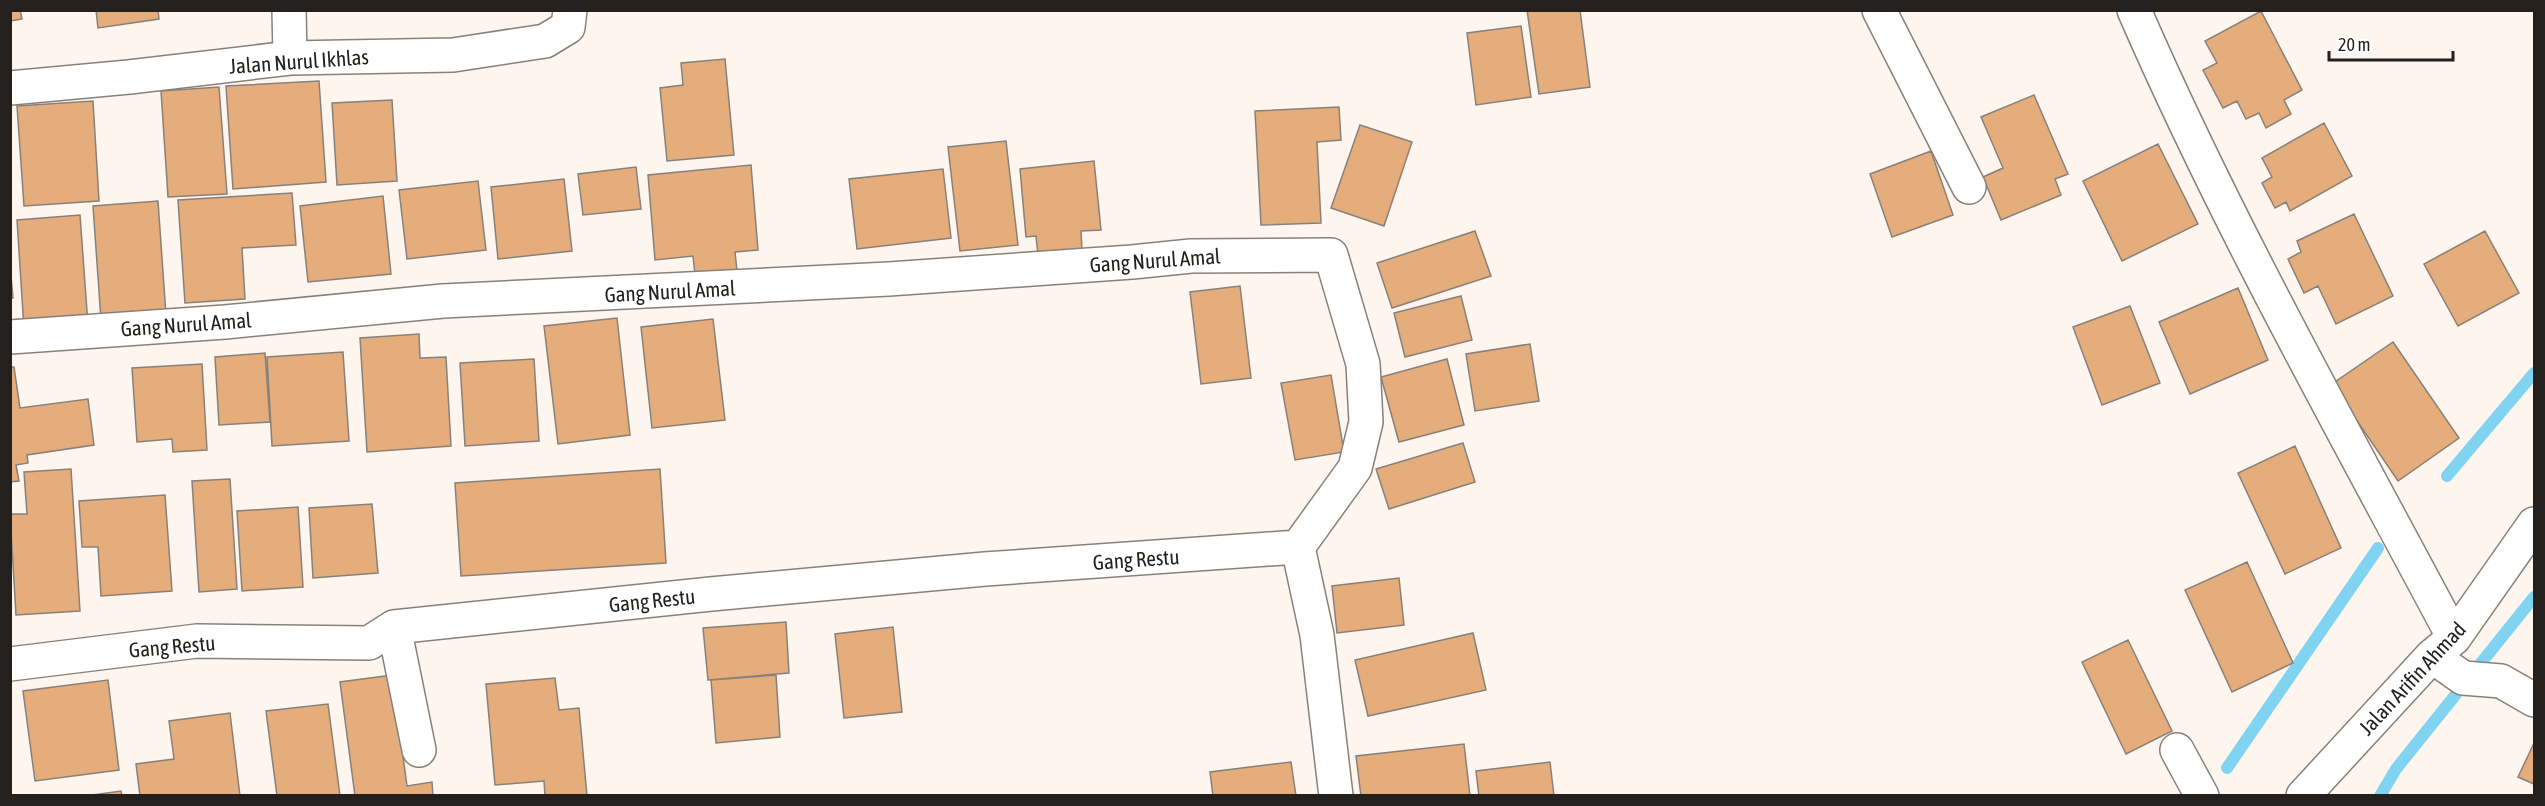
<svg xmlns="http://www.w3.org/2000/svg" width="2545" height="806" font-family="'Asap Condensed',sans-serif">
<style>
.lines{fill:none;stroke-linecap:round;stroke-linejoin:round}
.stream{stroke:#80d4f2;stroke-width:12}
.building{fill:#e4ad7b;stroke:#88817a;stroke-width:1.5}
.minor-casing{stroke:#88817a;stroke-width:36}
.minor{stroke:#fff;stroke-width:33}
.labels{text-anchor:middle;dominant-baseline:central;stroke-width:5;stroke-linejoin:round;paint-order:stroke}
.street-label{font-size:21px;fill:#23201d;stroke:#fff}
</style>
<rect width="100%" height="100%" fill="#fef5ee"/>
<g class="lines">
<path class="stream" d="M2447 476 2534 373
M2227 768 2378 548
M2380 796 2396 769 2534 597"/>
</g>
<path class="building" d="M10 10H20L22 19 10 21Z
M96 10H158L159 19 98 28Z
M1527 10H1580L1590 87 1539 94Z
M2261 11 2302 90 2284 100 2291 114 2266 128 2259 113 2246 119 2237 101 2223 108 2203 70 2217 63 2205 41Z
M1521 26 1531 97 1476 105 1467 33Z
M725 59 734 155 667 161 660 88 683 85 681 63Z
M319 81 326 182 233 189 226 86Z
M219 87 227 194 168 197 161 91Z
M2034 95 2068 174 2055 179 2061 195 2001 220 1983 177 2003 168 1981 117Z
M392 100 397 181 337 185 332 103Z
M93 101 99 201 24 206 17 106Z
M1339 107 1341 140 1317 142 1321 223 1261 225 1255 111Z
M2324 123 2352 176 2290 211 2286 202 2275 208 2262 183 2272 177 2262 158Z
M1360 125 1412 142 1384 226 1331 208Z
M1006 141 1018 245 960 251 948 147Z
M2158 144 2198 224 2122 261 2083 181Z
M1931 151 1953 215 1892 237 1870 174Z
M1094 161 1101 230 1081 231 1082 251 1038 255 1036 236 1026 237 1020 169Z
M751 165 758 250 735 252 738 280 696 284 693 256 655 260 648 175Z
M636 167 641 209 583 215 578 174Z
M943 169 951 238 857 249 849 179Z
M564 179 572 251 498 259 491 187Z
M478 181 486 250 407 259 399 190Z
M292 193 296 245 242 248 245 299 185 303 178 200Z
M383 196 391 274 308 282 300 206Z
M158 201 166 315 101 320 93 206Z
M2354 214 2393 296 2336 324 2318 286 2304 293 2288 259 2301 252 2297 241Z
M80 215 88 325 24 329 17 220Z
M1475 231 1491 276 1392 308 1377 263Z
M2485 231 2519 293 2458 326 2424 264Z
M10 264 13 298H10Z
M1240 286 1251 378 1201 384 1190 292Z
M2238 288 2268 360 2190 394 2159 322Z
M1461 296 1472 340 1405 357 1394 313Z
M2130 306 2160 383 2102 405 2073 327Z
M617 318 630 435 558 444 544 326Z
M713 319 725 420 652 428 641 327Z
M419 334 420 358 446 357 451 446 367 452 360 338Z
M2393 342 2459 438 2398 481 2332 384Z
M1530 344 1539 401 1475 411 1466 354Z
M343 352 349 441 272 446 267 357Z
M265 353 270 422 219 425 215 357Z
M534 359 539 441 465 446 460 363Z
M1447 359 1464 425 1399 442 1381 377Z
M202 364 207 450 173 452 172 439 137 442 132 368Z
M10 367H14L20 408 88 399 94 445 27 455 28 463 16 465 19 481 10 482Z
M1331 375 1344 452 1295 460 1281 383Z
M1463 443 1475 482 1389 509 1376 469Z
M2295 446 2341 548 2285 574 2238 473Z
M71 469 80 611 16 615 10 514H27L24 472Z
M660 469 666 563 461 576 455 483Z
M230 479 237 589 199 592 192 481Z
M165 495 172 591 101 596 98 547H82L79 501Z
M372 504 378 573 313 578 309 508Z
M298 507 303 587 242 591 237 511Z
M2247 562 2293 663 2232 692 2185 590Z
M1399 578 1404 625 1337 633 1332 586Z
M786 622 789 673 708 680 703 628Z
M893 627 902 712 844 718 835 634Z
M1473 633 1486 690 1368 716 1355 660Z
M2128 640 2172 731 2126 754 2082 662Z
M392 675 407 786 432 782 433 796H355L340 682Z
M776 675 780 737 716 743 711 680Z
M555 678 559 710 579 708 587 796H545L544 781 495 785 486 684Z
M108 680 119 770 35 781 23 691Z
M328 704 340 796H277L266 711Z
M230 713 240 796H140L136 764 174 759 169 721Z
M2534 743V784L2518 777Z
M1464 744 1470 796H1361L1356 756Z
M1291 762 1296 796H1213L1210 772Z
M1550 762 1554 796H1479L1476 771Z
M121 791 122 796H85Z"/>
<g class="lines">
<g class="minor-casing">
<path id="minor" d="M289 10 290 58
M1879 10 1969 187
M2134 10C2228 226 2344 431 2454 638
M10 88 129 77 290 58 453 55 545 41 568 27 570 10
M10 337 225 322 443 301 889 279 1132 262 1191 256 1331 255 1363 364 1366 422 1355 468 1298 547 1317 635 1336 796
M394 627 419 750
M2432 656 2463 678 2501 681 2534 700
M10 664 197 641 369 643 394 627 711 594 985 569 1298 547
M2177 750 2202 796
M2303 796 2432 656 2454 638 2534 524"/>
</g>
<use href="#minor" class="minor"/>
</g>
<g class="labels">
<g class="street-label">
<text transform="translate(299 61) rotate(-4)">Jalan Nurul Ikhlas</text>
<text transform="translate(1155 260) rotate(-4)">Gang Nurul Amal</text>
<text transform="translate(670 291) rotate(-3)">Gang Nurul Amal</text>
<text transform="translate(186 324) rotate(-4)">Gang Nurul Amal</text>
<text transform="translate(1136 559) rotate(-4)">Gang Restu</text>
<text transform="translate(652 600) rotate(-6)">Gang Restu</text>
<text transform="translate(172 646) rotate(-5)">Gang Restu</text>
<text transform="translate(2412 678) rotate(-47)">Jalan Arifin Ahmad</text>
</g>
</g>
<rect width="2545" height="806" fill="none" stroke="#23201d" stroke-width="24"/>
<path d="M2329 51v9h124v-9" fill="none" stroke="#23201d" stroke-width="3"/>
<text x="2338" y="51" font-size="18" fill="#23201d" stroke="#ffffff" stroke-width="4.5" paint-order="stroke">20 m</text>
</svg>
